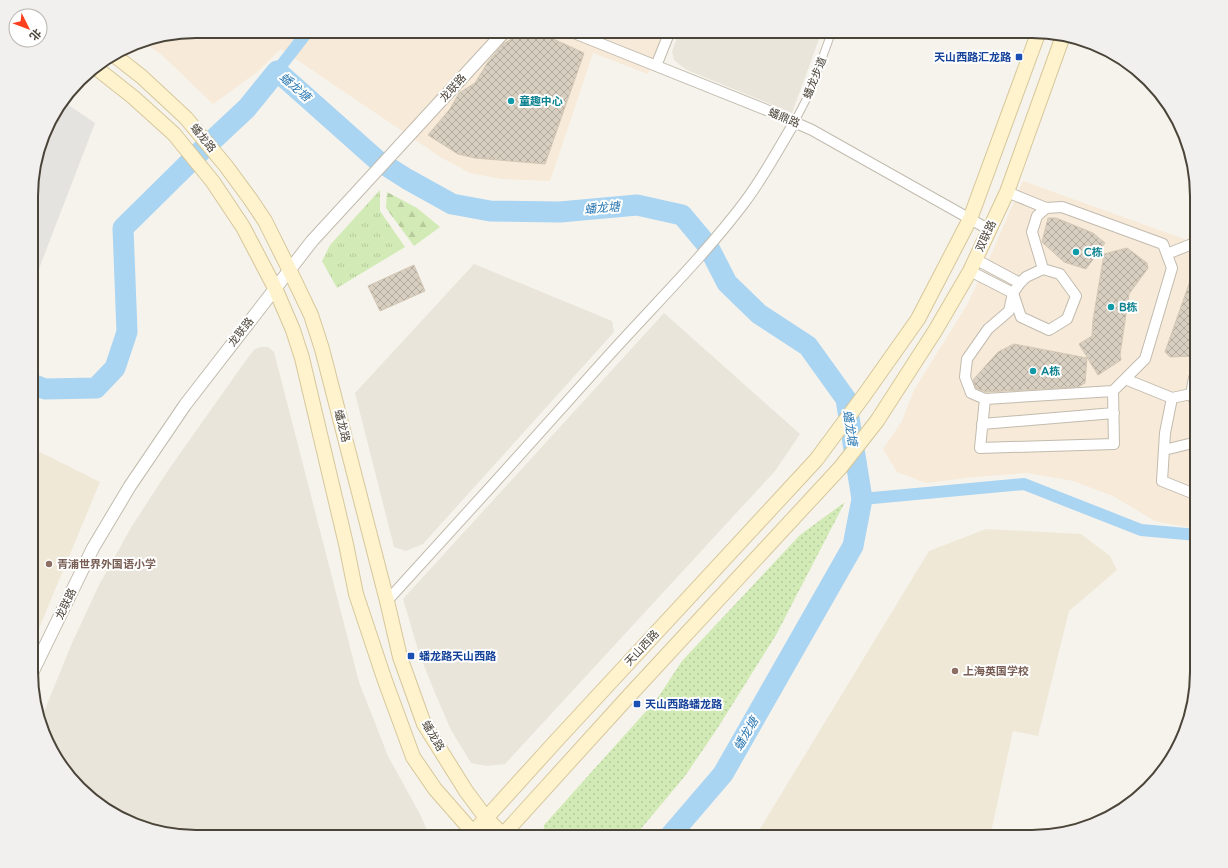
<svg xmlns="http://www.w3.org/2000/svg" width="1228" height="868" font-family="'Varela Round','Noto Sans SC',sans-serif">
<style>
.residential{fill:#eae5da}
.commercial{fill:#f7ead8}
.education{fill:#efe8d6}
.grass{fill:url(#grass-tufts)}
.forest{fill:url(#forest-firs)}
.park{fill:url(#park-dots)}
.parking{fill:#e5e3e0}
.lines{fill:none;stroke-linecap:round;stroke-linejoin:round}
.canal{stroke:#a9d4f2;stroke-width:12}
.river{stroke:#a9d4f2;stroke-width:21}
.building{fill:url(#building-cross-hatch);stroke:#d3c7b4}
.pedestrian-casing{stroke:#c2bbae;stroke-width:9}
.minor-casing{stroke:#c2bbae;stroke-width:12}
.tertiary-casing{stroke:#c2bbae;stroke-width:14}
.secondary-casing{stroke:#d6c79b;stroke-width:16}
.pedestrian{stroke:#fff;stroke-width:7}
.minor{stroke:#fff;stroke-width:10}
.tertiary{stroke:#fff;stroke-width:12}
.secondary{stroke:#fff3cd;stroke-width:14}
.transit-dot{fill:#1a4fb4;stroke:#fff;stroke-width:1.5}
.culture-dot{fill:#0f9aa8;stroke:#fff;stroke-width:1.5}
.education-dot{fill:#8d6e63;stroke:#fff;stroke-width:1.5}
.labels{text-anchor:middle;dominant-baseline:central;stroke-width:4;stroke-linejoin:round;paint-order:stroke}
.transit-label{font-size:11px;font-weight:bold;fill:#164399;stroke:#fff;text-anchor:start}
.street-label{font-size:11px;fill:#4b4439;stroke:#fff}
.culture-label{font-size:11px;font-weight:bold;fill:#0d838f;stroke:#fff;text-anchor:start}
.education-label{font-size:11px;font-weight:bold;fill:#785e54;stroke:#fff;text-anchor:start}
.water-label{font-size:12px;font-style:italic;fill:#2e7ab2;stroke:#fff}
.rim{fill:none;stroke:#4b4439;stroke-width:2}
</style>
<defs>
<pattern id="grass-tufts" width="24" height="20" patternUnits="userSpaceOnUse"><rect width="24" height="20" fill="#d2eab5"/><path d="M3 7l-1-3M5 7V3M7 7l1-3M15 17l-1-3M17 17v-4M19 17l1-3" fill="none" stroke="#b6ca9c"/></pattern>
<pattern id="forest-firs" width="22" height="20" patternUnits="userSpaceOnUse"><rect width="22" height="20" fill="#d2eab5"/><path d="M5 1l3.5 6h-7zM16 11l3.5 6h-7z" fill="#b6ca9c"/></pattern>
<pattern id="park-dots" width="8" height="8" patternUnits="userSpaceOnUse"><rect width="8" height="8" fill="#d2eab5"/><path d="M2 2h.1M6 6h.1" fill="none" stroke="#b6ca9c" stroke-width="1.8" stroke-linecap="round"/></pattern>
<pattern id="building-cross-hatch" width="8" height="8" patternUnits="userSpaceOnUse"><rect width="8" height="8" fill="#d8cfc1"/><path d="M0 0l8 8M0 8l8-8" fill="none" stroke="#b1aa9e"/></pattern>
</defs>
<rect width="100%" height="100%" fill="#f6f3ec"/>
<path class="residential" d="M679 31H822L792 113 687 70 680 65 674 60 672 52Z
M474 264 612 321 614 332 423 544 406 551 394 547 355 393Z
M664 313 800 434 775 471 505 764 487 766 471 763 451 730 435 693 419 653 403 599Z
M261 347H268L274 352 359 682 388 756 421 816 427 830 426 837H186L143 828 96 803 53 754 41 719 72 643 99 585 132 526 169 469 249 356 255 349Z"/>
<path class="commercial" d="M196 31H665L648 74 593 53 550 181 502 179 470 173 442 158 281 49 257 72 213 104 162 55 143 42Z
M1023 181 1187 240 1192 230 1197 232V529L1155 521 1113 496 1073 481 1027 473 975 477 926 483 897 472 883 449 902 421 914 390 967 305 991 255Z"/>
<path class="education" d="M32 448 100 482 32 645Z
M986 529 1081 534 1110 556 1117 570 1069 611 1038 736 1013 731 990 837H755L929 551Z"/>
<path class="grass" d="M380 190V211L405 247 337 288 322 261 330 245Z"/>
<path class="forest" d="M387 192 417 208 440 227 414 246 386 208Z"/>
<path class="park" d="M845 502 776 635 717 729 685 776 634 837H543L544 825 657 699 682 661 800 535Z"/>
<path class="parking" d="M64 102 95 123 32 287V175L48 123Z"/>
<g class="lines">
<path class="canal" d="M277 71 308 31
M862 499 1024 484 1141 530 1197 535"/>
<path class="river" d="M32 384 45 389 96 388 115 368 127 332 123 228 199 153 247 108 277 71 377 160 407 179 452 204 490 211 560 212 637 205 682 215 708 246 727 283 759 314 808 346 846 399 862 499 853 546 723 774 669 837"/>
</g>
<path class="building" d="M531 31H536L584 53 545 164 475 158 458 154 428 135 450 109 459 93 475 83 488 62 503 44 520 34Z
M1048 218H1056L1093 233 1105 243 1086 269 1064 262 1042 242Z
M1127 248 1147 263 1148 268 1129 294 1120 355 1121 360 1098 375 1079 344 1092 336 1093 320 1104 254Z
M414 265 425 291 380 311 368 286Z
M1195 267H1197V356L1170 357 1165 352Z
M1014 344 1087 358 1085 383 1078 387 986 392 976 388 973 380 998 352Z"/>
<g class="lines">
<g class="pedestrian-casing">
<path id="pedestrian" d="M794 123 810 92 832 31"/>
</g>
<g class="minor-casing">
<path id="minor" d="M569 31 769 111 812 130 988 229
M656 66 670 31
M1007 192 1046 208 1062 207 1163 244 1172 268 1145 359 1113 391 985 399 971 393 965 377 967 359 988 329 1009 311 1013 293 1020 283
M1167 254 1197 242
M1043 269 1032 232 1037 216 1046 208
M970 271 1013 293 1021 317 1049 330 1067 319 1076 296 1060 274 1043 269 1026 277 1020 283 975 259
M1197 377 1194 378 1191 394 1197 405
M1125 379 1172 398 1165 433 1162 481 1197 495
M1172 398 1191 394
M985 399 980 448 1114 444 1113 391
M982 424 1114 413
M1164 450 1197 442
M387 601C462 519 536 437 610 354 655 304 703 257 744 203 763 178 778 150 794 123"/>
</g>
<g class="tertiary-casing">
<path id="tertiary" d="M32 673 93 548 130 486 185 405 312 241 505 31"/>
</g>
<g class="secondary-casing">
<path id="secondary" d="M114 55 142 77 186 118 226 166 251 200 265 221 289 269 311 315 322 349 387 601 400 657 424 724 466 791 486 818 503 835
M95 67 133 97 174 134 213 182 243 227 275 288 293 330 302 358 346 544 356 594 384 678 413 757 435 789 477 837
M469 837 556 741 816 460 865 394 918 319 970 219 1039 31
M501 837 628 697 840 468 877 421 935 331 970 271 1007 192 1063 36"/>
</g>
<use href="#pedestrian" class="pedestrian"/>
<use href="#minor" class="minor"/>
<use href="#tertiary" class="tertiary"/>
<use href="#secondary" class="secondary"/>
</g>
<g class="transit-dot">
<rect x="1015" y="53" width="8" height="8" rx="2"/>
<rect x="407" y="652" width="8" height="8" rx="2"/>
<rect x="633" y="700" width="8" height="8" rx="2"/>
</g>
<g class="culture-dot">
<circle cx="511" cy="101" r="4"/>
<circle cx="1076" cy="252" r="4"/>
<circle cx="1111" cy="307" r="4"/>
<circle cx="1033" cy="371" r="4"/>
</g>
<g class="education-dot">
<circle cx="49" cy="564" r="4"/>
<circle cx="955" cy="671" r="4"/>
</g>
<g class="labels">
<g class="transit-label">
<text x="1011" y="57" text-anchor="end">天山西路汇龙路</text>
<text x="419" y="656">蟠龙路天山西路</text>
<text x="645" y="704">天山西路蟠龙路</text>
</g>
<g class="street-label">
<text transform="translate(815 78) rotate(-68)">蟠龙步道</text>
<text transform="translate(453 88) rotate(-48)">龙联路</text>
<text transform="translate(784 118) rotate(23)">蟠鼎路</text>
<text transform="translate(203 138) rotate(51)">蟠龙路</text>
<text transform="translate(986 236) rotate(-65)">双联路</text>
<text transform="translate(241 332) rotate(-52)">龙联路</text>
<text transform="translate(342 426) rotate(76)">蟠龙路</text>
<text transform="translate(66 604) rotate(-64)">龙联路</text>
<text transform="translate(642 648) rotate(-47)">天山西路</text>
<text transform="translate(433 736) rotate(60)">蟠龙路</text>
</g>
<g class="culture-label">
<text x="519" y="101">童趣中心</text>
<text x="1084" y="252">C栋</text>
<text x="1119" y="307">B栋</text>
<text x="1041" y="371">A栋</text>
</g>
<g class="education-label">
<text x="57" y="564">青浦世界外国语小学</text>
<text x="963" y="671">上海英国学校</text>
</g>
<g class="water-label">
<text transform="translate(295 87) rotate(41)">蟠龙塘</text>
<text transform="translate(602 208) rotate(-5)">蟠龙塘</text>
<text transform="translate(850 428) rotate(81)">蟠龙塘</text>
<text transform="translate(746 734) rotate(-60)">蟠龙塘</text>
</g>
</g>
<path d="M0 0H1228V868H0ZM196 38H1032A158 158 0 0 1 1190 196V672A158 158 0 0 1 1032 830H196A158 158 0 0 1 38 672V196A158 158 0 0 1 196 38Z" fill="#f1f0ef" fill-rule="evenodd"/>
<path class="rim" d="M196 38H1032A158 158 0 0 1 1190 196V672A158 158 0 0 1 1032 830H196A158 158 0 0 1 38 672V196A158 158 0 0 1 196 38Z"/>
<g transform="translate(28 28) rotate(132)"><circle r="19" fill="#ffffff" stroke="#b7b4b0"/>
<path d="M0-3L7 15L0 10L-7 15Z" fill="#fc3f1d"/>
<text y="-6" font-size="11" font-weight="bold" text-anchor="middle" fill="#4b4439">北</text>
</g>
</svg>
